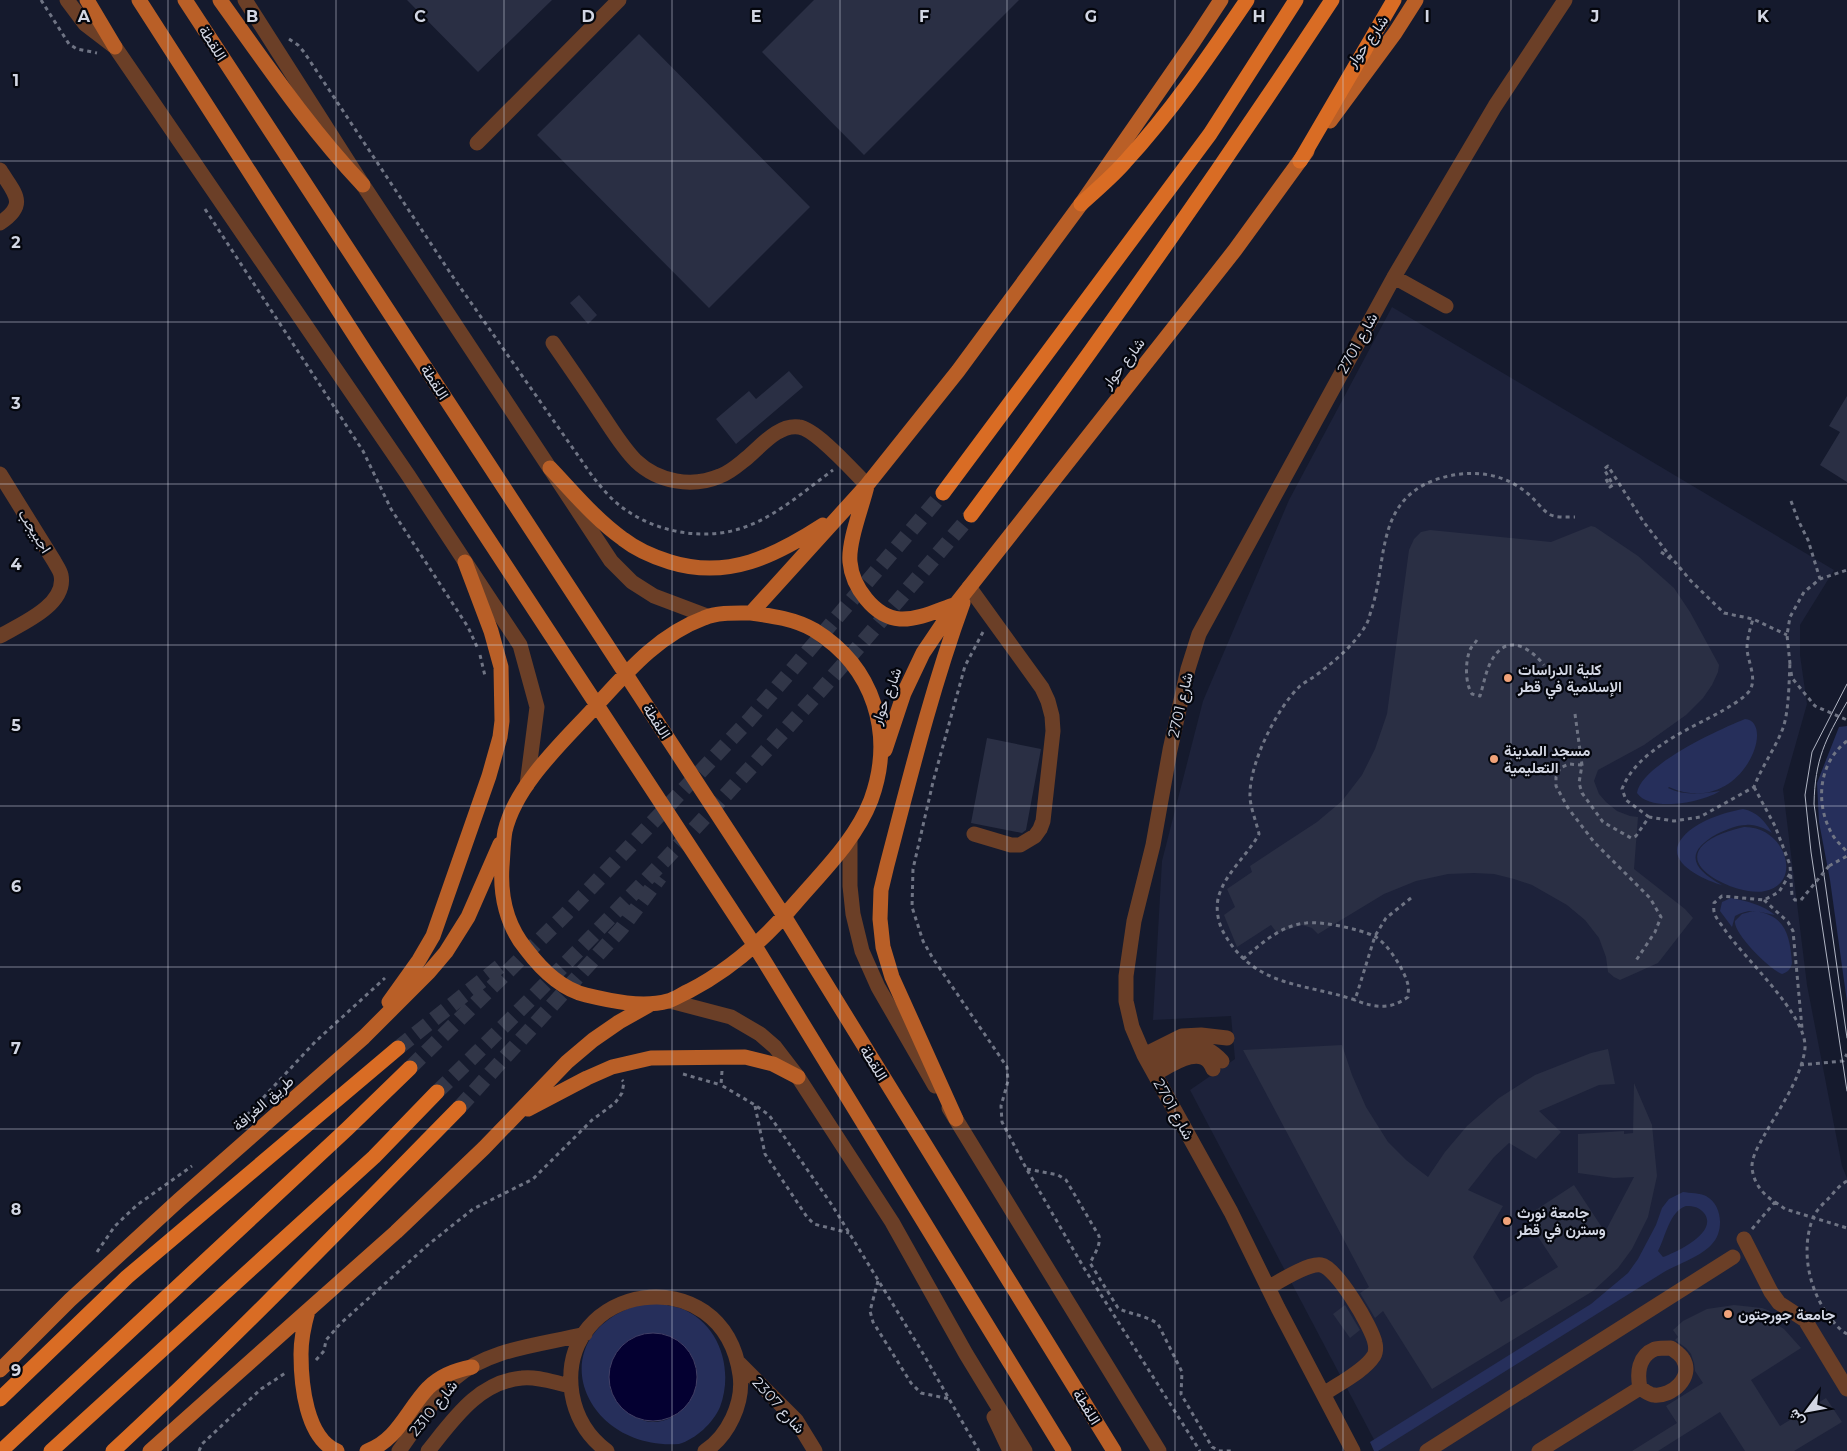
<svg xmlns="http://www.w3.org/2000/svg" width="1847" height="1451" font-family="Montserrat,Vazirmatn,sans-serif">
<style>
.built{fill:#1d223a}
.green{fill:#262f5b;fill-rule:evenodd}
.water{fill:#040031;stroke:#424066}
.building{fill:#2a2f44}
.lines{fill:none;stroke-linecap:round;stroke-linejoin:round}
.highway-tunnel{stroke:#313648;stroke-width:15;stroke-dasharray:15 8;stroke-linecap:butt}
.path{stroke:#6f7484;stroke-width:3;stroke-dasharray:4 4;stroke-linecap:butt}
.minor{stroke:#6b3f27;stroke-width:15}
.major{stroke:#b95f27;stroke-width:15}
.highway{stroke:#d96c24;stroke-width:15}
.tram{stroke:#b1b6c4;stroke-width:1}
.path-bridge{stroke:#6f7484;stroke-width:3;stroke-dasharray:4 4;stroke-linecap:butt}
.grid{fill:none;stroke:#d2d6e3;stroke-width:1;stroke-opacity:0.55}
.poi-dot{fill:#f0a279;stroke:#04060d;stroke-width:2}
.labels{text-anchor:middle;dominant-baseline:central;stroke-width:4.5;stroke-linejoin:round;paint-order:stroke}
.street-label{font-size:15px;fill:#d2d6e3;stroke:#04060d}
.poi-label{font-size:15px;font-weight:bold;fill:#d2d6e3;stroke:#04060d;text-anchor:start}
.grid-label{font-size:16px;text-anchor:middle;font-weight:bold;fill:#d2d6e3;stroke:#04060d;stroke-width:4.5;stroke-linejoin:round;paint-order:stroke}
</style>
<rect width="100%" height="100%" fill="#151a2d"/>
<path class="built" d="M1392 307 1834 570 1800 625V655L1807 704 1783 789 1807 985 1842 1166 1847 1178V1451H1380L1190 1090 1235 1059 1231 1016 1153 1020 1162 861 1203 701 1289 500Z"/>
<path class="green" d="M1745 719C1778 722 1740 819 1669 787L1668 788C1685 796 1702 794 1720 791 1703 802 1651 813 1637 793 1641 765 1720 729 1745 719Z
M1847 726V1002L1830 880 1819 822 1817 783 1839 727Z
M1743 809C1757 812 1764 820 1772 833 1764 828 1755 824 1746 825 1737 825 1725 830 1717 834 1683 853 1693 869 1722 885 1704 880 1661 861 1683 837 1697 821 1722 813 1743 809Z
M1744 827C1785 826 1804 883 1765 891 1757 893 1747 891 1739 889 1723 885 1682 866 1703 845 1713 835 1731 830 1744 827Z
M1731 898C1747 901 1763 905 1775 915 1760 912 1750 907 1735 916L1732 927 1720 911 1722 902Z
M1753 911C1785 914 1790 935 1792 963 1791 969 1788 972 1782 974 1770 970 1733 933 1735 921L1742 914Z
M1683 1192C1690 1193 1700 1193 1706 1196 1723 1205 1724 1232 1712 1244 1702 1256 1678 1264 1664 1272L1378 1451H1374L1370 1442 1591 1304 1628 1273 1638 1259 1656 1225 1662 1208 1669 1199ZM1686 1206C1694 1206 1699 1207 1704 1213 1719 1232 1677 1252 1663 1257L1658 1251C1666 1236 1669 1212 1686 1206Z
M658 1303C665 1305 673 1306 680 1308 720 1323 734 1370 720 1407 713 1423 696 1439 679 1444 585 1451 540 1342 632 1307 639 1304 649 1304 658 1303ZM664 1334C737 1365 673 1451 629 1412 620 1405 615 1399 610 1389Z"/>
<path class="water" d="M609 1377a44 44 0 1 1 88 0a44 44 0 1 1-88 0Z"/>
<path class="building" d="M407 0H552L478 72Z
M814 0H1019L864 155 762 52Z
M639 34 810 207 709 308 537 135Z
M579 295 597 315 588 324 570 303Z
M789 371 803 387 736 444 716 419 749 391 756 399Z
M1847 396V482L1820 465 1840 432 1829 426Z
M1591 526 1595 527 1638 556 1674 588 1690 612 1719 665 1718 672 1712 685 1703 698 1686 715 1644 745 1598 770 1594 781 1599 794 1606 802 1617 811 1630 816 1638 817 1634 869 1685 909 1693 918 1658 963 1620 980 1614 977 1608 972 1606 957 1599 938 1585 920 1567 905 1532 885 1514 879 1494 874 1474 873 1448 874 1416 881 1384 894 1318 934 1312 928 1302 925 1277 933 1271 925 1237 947 1224 915 1235 907 1227 889 1252 872 1250 866 1317 822 1342 801 1362 775 1375 749 1387 714 1409 550 1414 539 1421 532 1430 530 1551 542Z
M987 738 1041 749 1026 830 1022 833 971 823Z
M1342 1045 1352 1075 1366 1107 1388 1142 1406 1160 1428 1177 1445 1152 1467 1126 1499 1098 1535 1075 1591 1053 1608 1049 1615 1084 1599 1085 1539 1111 1561 1132 1536 1159 1509 1143 1494 1157 1468 1190 1503 1206 1473 1257 1501 1302 1558 1267 1525 1217 1574 1185 1605 1232 1634 1177 1614 1178 1578 1173V1134L1624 1131V1134L1633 1133 1634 1083 1652 1125 1657 1176 1648 1217 1632 1249 1618 1268 1593 1291 1432 1389 1383 1311 1375 1318 1360 1293 1369 1287 1243 1050Z
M1345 1305 1360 1330 1350 1338 1333 1314Z
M1734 1305 1762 1308 1770 1311 1766 1318 1784 1329 1801 1348 1751 1380 1780 1426 1826 1398 1842 1422 1794 1451H1745L1720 1412 1658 1451H1632L1677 1423 1666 1406 1703 1383 1695 1371 1694 1363 1691 1354 1686 1348 1675 1340 1678 1337 1673 1330 1683 1321 1707 1309Z"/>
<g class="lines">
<path class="highway-tunnel" d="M398 1048 504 963
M410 1068 566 914 749 720 943 493
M437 1092C553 979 665 862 774 742 842 668 906 591 971 515
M459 1108 621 929 660 877"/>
<path class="path" d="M41 0 69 44 77 49 97 53
M289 39 298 45 304 52 453 277 593 477C601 487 609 497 619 505 654 533 708 543 750 525 780 513 807 489 833 470
M205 209 363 451 391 509 468 627 478 649
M1606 479 1610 487 1613 485 1604 469 1608 466 1643 521 1673 560
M1791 501 1798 520 1808 540 1820 579
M1661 552 1675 562 1691 581 1724 613 1753 619 1787 635
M983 632 965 666 933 782 913 869 912 907 923 941 932 957 1007 1067 1008 1081 1001 1106 1002 1122 1026 1168 1084 1268 1200 1451
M1477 640C1475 643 1471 647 1470 650 1465 662 1465 683 1472 694L1480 696C1484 683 1486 669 1493 658 1509 633 1531 649 1544 665
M480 655 485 676
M1790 664 1787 635 1790 617 1804 592 1820 579 1847 570
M1791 672 1792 678 1815 706 1847 720
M1575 714 1582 765 1579 783 1582 793 1603 822 1631 838 1636 836 1649 817 1674 821 1700 817 1754 787C1762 766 1776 747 1783 728 1789 711 1789 681 1790 662
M1847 741C1818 763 1815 804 1832 834 1836 841 1842 846 1847 852
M1582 765 1569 764 1560 768 1556 777V786L1568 808 1594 842 1650 898 1661 917 1655 932 1635 962
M1754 787 1775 826 1790 865 1792 896 1795 900H1801
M1649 817 1626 800 1622 789C1637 750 1688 730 1722 711 1729 707 1746 697 1750 690 1757 678 1748 662 1747 649 1747 639 1750 629 1753 619
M1829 866 1847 856
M1411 898 1386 918 1375 936 1355 1000C1305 983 1256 988 1225 935 1218 924 1215 908 1219 895 1227 871 1247 856 1259 834 1257 824 1249 804 1250 794 1250 762 1277 708 1300 686 1306 681 1313 678 1319 673 1337 659 1354 645 1366 625 1369 620 1370 613 1372 608 1387 561 1376 504 1432 481 1464 469 1500 470 1527 493 1535 499 1541 509 1549 514 1555 518 1568 517 1575 517
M1764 900 1788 922 1793 931 1802 1028
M1243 959C1261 944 1281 925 1306 923 1322 921 1359 929 1374 936 1387 942 1405 971 1408 985 1409 989 1408 993 1408 997 1390 1010 1375 1008 1355 1000
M1800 1065 1843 1061 1847 1054
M722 1071 721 1085 755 1105 769 1115 832 1205 921 1350 979 1451
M683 1074 721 1085
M755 1106 765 1154 807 1217 814 1224 849 1233
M236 1127 315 1042 385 978
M1027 1169 1058 1175 1066 1180 1099 1236C1101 1245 1094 1255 1090 1263L1118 1308C1131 1315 1146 1315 1158 1324L1182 1372 1181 1394 1212 1447 1220 1451H1231
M1847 1181C1840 1185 1835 1191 1830 1197 1824 1203 1816 1210 1813 1218 1801 1248 1808 1286 1826 1312 1832 1320 1838 1329 1847 1334
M1775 1202 1785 1209 1847 1228
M1752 1229 1775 1202C1762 1194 1752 1181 1752 1165 1753 1154 1760 1143 1765 1134 1779 1109 1802 1077 1805 1048 1807 1015 1744 958 1725 930 1722 925 1716 919 1715 914 1713 911 1714 906 1714 903L1722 896 1764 900 1779 892 1791 872
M97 1252 115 1226 137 1205 192 1166
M878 1281 870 1311 873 1322 911 1383 921 1393 950 1399
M316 1360 324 1351 326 1340 340 1324 429 1244 473 1209 533 1179 592 1120 615 1103 622 1093 624 1082 622 1080
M199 1451 202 1444 261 1389 287 1372"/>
<path class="minor" d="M67 0 85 24 115 47 408 475 520 645 537 707 527 785
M245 0 363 185 611 561 632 582 654 596 707 616
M477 143 619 0
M0 170C14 193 29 204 0 223
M1394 277 1446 306
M553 343C569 366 585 389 600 412 611 428 622 447 636 461 658 482 692 488 720 476 731 472 739 464 748 457 762 445 779 424 799 427 816 429 853 471 867 485
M0 474 54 561C56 565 60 570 61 575 67 605 21 624 0 636
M969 587 1042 688 1048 701 1052 716 1053 731 1043 821 1040 829 1035 836 1020 845H1011L974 834
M850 840V886L853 914 862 951 878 987 935 1086
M670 1001 731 1017 760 1034 775 1047 798 1077 892 1222 966 1354 1025 1451
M1144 1055 1182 1036 1201 1035 1227 1038
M1150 1064C1177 1050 1196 1033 1222 1061
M1155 1074C1171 1065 1203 1042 1213 1069
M949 1108 1159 1451
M1744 1239 1771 1292 1779 1303 1805 1320 1847 1389
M1268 1288C1280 1281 1308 1263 1321 1265 1336 1267 1372 1327 1375 1343 1376 1347 1376 1354 1373 1357 1364 1371 1338 1384 1324 1394
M1671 1348C1675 1351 1681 1355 1683 1359 1694 1377 1672 1397 1654 1395 1649 1395 1644 1390 1640 1388 1637 1373 1638 1356 1655 1349 1659 1348 1666 1348 1671 1348Z
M739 1363 796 1420 815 1451
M994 1417 1010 1451
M399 1451C417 1426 433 1399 455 1378 490 1348 542 1345 585 1334
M428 1451C453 1420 478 1382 522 1378 538 1376 555 1383 571 1386
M607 1451C588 1437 576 1417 572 1394 555 1283 723 1255 740 1375 744 1403 728 1436 705 1451
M1353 1451 1278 1308 1231 1212 1144 1055 1132 1027 1126 1001V976L1134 921 1153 845 1170 750 1188 669 1199 634 1394 277 1495 106 1565 0
M1427 1451 1733 1257
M1539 1451 1640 1388"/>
<path class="major" d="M87 0 115 47
M139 0 364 350 755 946 1064 1451
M185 0 784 916 1114 1451
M220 0C266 64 309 128 363 185
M1330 121 1395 33 1416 0
M550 468C573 492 595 519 623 539 637 550 654 557 670 562 728 580 775 556 823 525
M867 486C862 507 848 542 850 562 852 586 874 617 900 619 919 620 938 610 956 604
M751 613C773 616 795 619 814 630 874 667 895 734 871 800 856 839 824 870 798 900 767 937 732 969 689 991 682 994 675 999 668 1001 642 1008 611 1001 586 995 561 989 541 969 526 949 507 926 500 896 502 866 503 855 503 842 505 831 516 784 564 741 595 707 627 672 658 635 704 618 718 612 736 613 751 613Z
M751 613 867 485 958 371 1081 204 1194 41 1221 0
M885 750 904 693 923 653 956 604 1235 250 1307 151
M389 1002 419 960 433 936 489 776 500 737 502 721 501 667 491 631 465 562
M528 1109 587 1078 612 1067 651 1058 745 1057 773 1064 798 1077
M956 1119 892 977 883 947 880 919 881 890 887 865C910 777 932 688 963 603
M308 1311C304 1325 301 1340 301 1354 301 1384 306 1438 337 1451
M0 1370 70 1300 179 1200 364 1037 429 972 446 952 468 917 500 844
M150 1451 396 1232 484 1148 567 1062 593 1040 619 1022 651 1004
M367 1451C397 1441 407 1410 428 1388 440 1376 455 1370 472 1367"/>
<path class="highway" d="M1300 161 1394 0
M1081 204C1096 190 1112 177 1125 162 1171 112 1209 56 1247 0
M943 493 1210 134 1296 0
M971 515C1096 347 1217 175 1332 0
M0 1399 127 1277 398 1048
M1 1451 347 1129 410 1068
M51 1451 374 1157 437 1092
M113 1451C232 1341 345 1224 459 1108"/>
<path class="tram" d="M1847 684 1812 752 1805 795 1811 852 1847 1091
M1847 702C1825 740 1815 759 1814 804L1847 1038"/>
<path class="path-bridge" d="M1801 900 1829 866"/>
</g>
<path class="grid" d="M168 0V1451M336 0V1451M504 0V1451M672 0V1451M840 0V1451M1007 0V1451M1175 0V1451M1343 0V1451M1511 0V1451M1679 0V1451M0 161H1847M0 322H1847M0 484H1847M0 645H1847M0 806H1847M0 967H1847M0 1129H1847M0 1290H1847"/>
<g class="poi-dot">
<circle cx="1508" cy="678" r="5"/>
<circle cx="1494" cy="759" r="5"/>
<circle cx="1507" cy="1221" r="5"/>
<circle cx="1728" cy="1314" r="5"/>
</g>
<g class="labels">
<g class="street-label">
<text transform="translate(1367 41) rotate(-54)">شارع حوار</text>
<text transform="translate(213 43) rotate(57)">اللقطة</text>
<text transform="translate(1357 343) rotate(-61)">شارع 2701</text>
<text transform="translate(1123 363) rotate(-52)">شارع حوار</text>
<text transform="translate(435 382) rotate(57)">اللقطة</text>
<text transform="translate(35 531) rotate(58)">اجبيجب</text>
<text transform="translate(886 696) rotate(-69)">شارع حوار</text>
<text transform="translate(1180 705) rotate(-77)">شارع 2701</text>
<text transform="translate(657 721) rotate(57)">اللقطة</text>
<text transform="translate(874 1063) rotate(58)">اللقطة</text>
<text transform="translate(263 1103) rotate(-41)">طريق الغرافة</text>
<text transform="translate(1174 1109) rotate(61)">شارع 2701</text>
<text transform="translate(779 1405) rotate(48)">شارع 2307</text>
<text transform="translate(1087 1407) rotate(58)">اللقطة</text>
<text transform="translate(433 1408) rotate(-51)">شارع 2310</text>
</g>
<g class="poi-label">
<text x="1518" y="669">كلية الدراسات<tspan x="1518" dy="17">الإسلامية في قطر</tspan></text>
<text x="1504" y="750">مسجد المدينة<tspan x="1504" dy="17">التعليمية</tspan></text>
<text x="1517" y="1212">جامعة نورث<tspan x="1517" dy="17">وسترن في قطر</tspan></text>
<text x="1738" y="1314">جامعة جورجتون</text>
</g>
</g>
<g class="grid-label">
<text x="84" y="22">A</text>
<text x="252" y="22">B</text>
<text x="420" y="22">C</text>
<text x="588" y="22">D</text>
<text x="756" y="22">E</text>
<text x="924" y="22">F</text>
<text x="1091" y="22">G</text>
<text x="1259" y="22">H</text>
<text x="1427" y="22">I</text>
<text x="1595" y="22">J</text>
<text x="1763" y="22">K</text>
<text x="16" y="86">1</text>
<text x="16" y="248">2</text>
<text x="16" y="409">3</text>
<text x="16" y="570">4</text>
<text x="16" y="731">5</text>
<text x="16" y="892">6</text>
<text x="16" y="1054">7</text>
<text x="16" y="1215">8</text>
<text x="16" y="1376">9</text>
</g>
<g transform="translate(1807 1411) rotate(238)" stroke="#04060d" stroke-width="4" paint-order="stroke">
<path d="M0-4L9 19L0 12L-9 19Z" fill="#d2d6e3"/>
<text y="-8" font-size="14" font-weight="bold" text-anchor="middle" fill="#d2d6e3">ش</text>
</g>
</svg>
